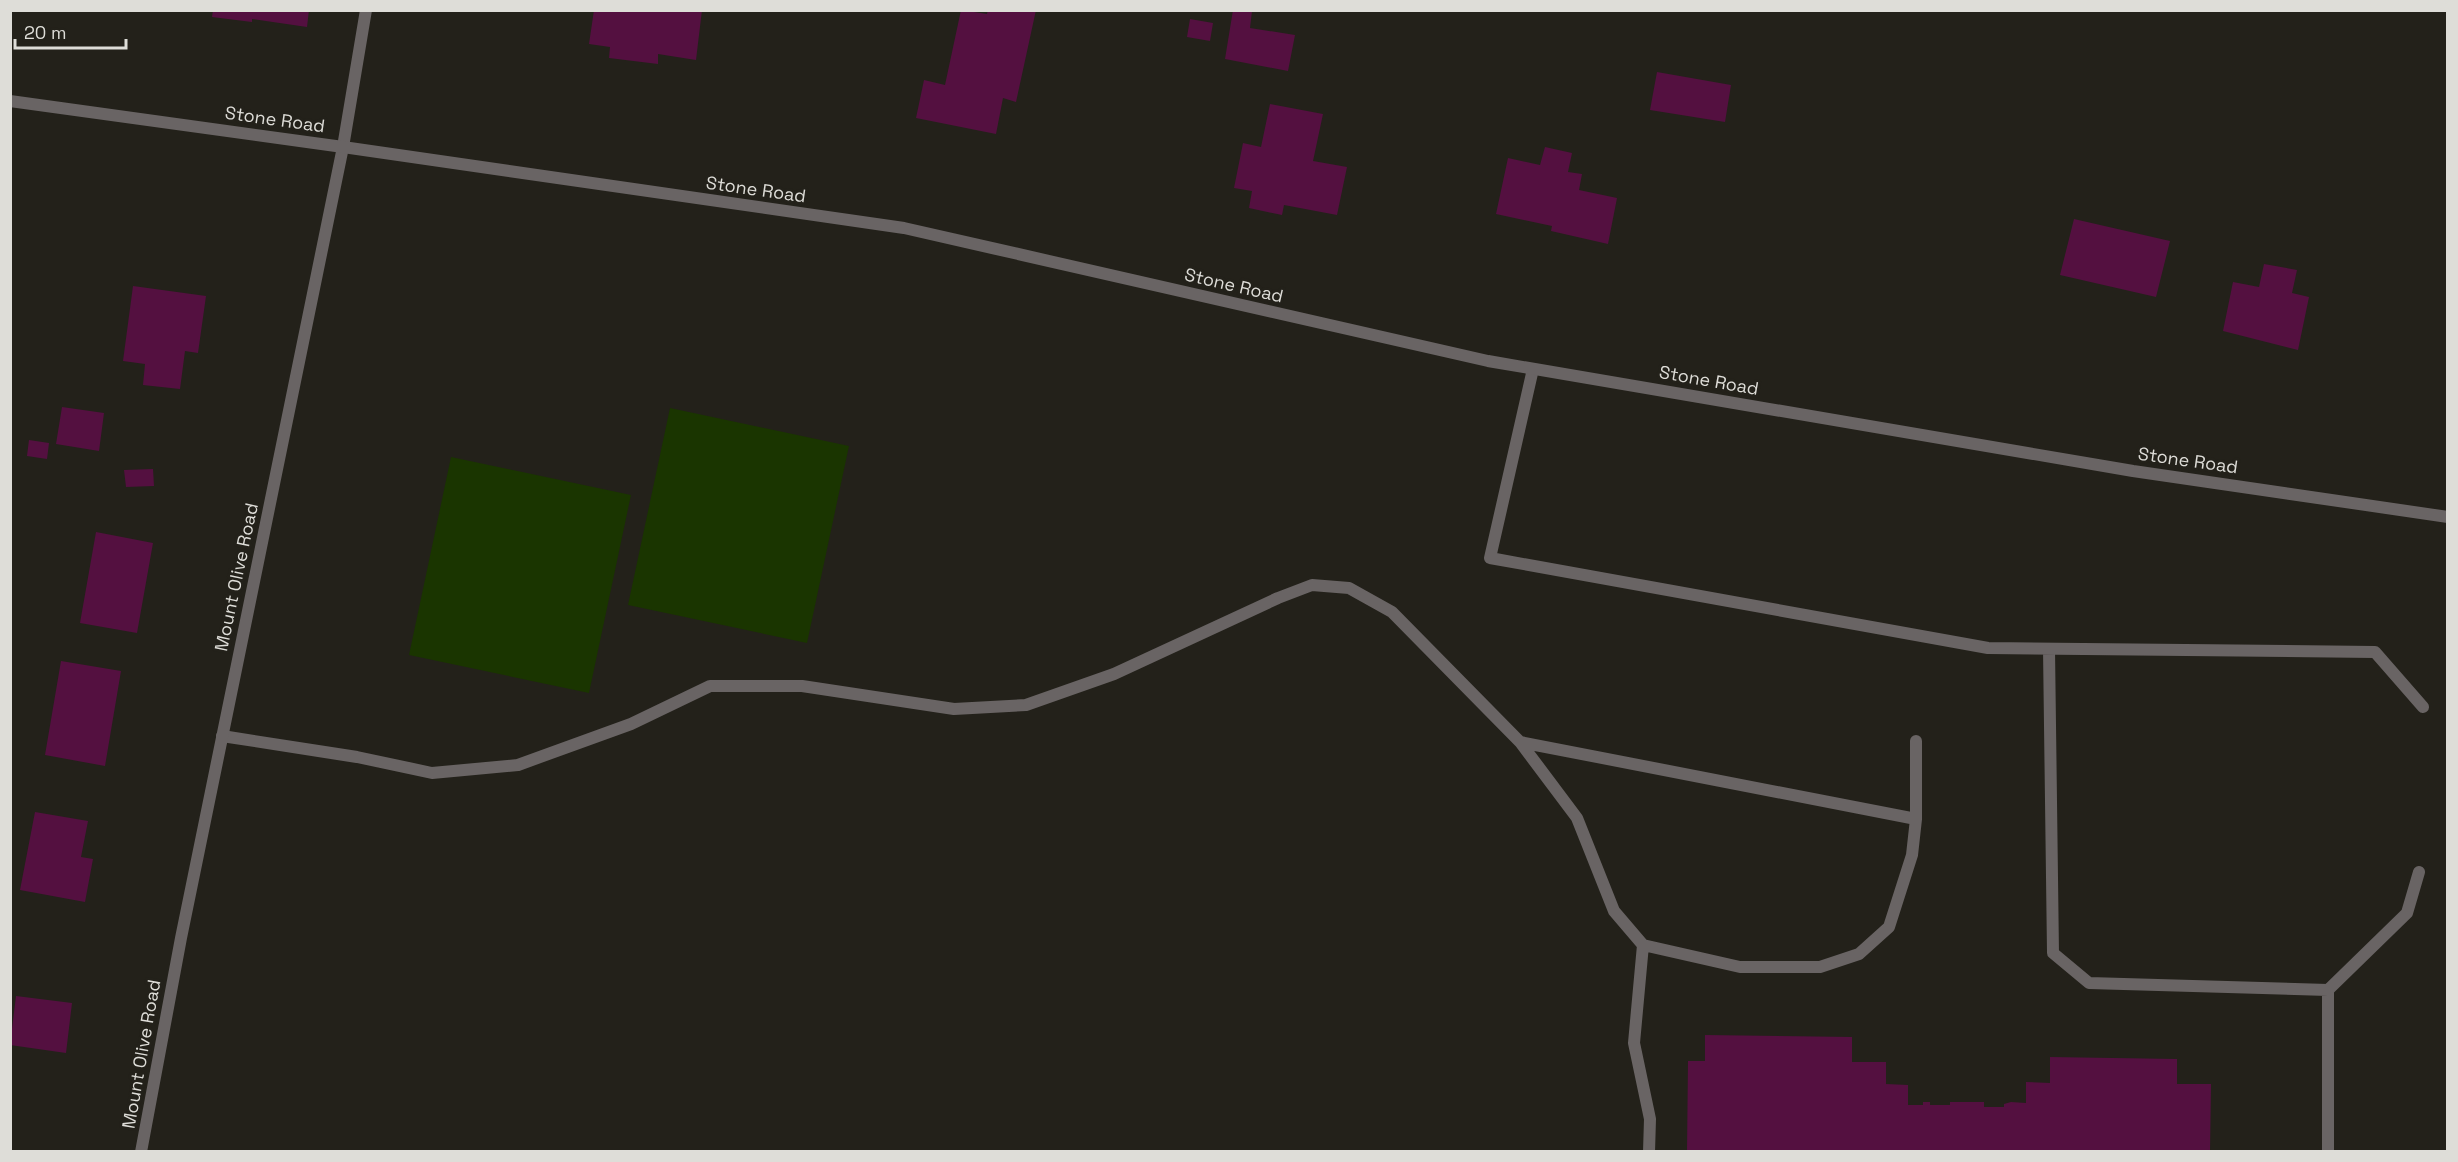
<svg xmlns="http://www.w3.org/2000/svg" width="2458" height="1162" font-family="'Space Grotesk',sans-serif">
<style>
.green{fill:#1a3500}
.building{fill:#541040}
.lines{fill:none;stroke-linecap:round;stroke-linejoin:round}
.service{stroke:#696464;stroke-width:12}
.minor{stroke:#696464;stroke-width:12}
.tertiary{stroke:#696464;stroke-width:12}
.labels{text-anchor:middle;dominant-baseline:central;stroke-width:6;stroke-linejoin:round;paint-order:stroke}
.street-label{font-size:18px;fill:#deddd8;stroke:#23211a}
</style>
<rect width="100%" height="100%" fill="#23211a"/>
<path class="green" d="M670 408 849 446 807 643 628 605Z
M451 457 631 495 589 693 409 655Z"/>
<path class="building" d="M213 10H309L307 27 252 19V22L212 17Z
M594 10H702L696 60 658 54V64L609 58 610 47 589 44Z
M961 10 987 14 988 10H1036L1016 102 1003 98 996 134 916 118 924 80 945 85Z
M1233 10 1252 11 1250 28 1295 35 1288 71 1225 59Z
M1190 19 1213 23 1210 41 1187 37Z
M1657 72 1731 85 1725 122 1650 110Z
M1270 104 1323 114 1313 161 1347 167 1337 215 1284 205 1282 215 1249 208 1252 191 1234 188 1243 143 1261 147Z
M1545 147 1572 153 1568 172 1582 174 1579 190 1617 198 1608 244 1551 231 1552 226 1496 214 1508 158 1540 165Z
M2074 219 2170 241 2156 297 2060 275Z
M2264 264 2297 270 2292 293 2309 297 2298 350 2223 331 2233 282 2259 287Z
M133 286 206 296 198 353 185 351 180 389 143 385 145 364 123 361Z
M62 407 104 413 99 451 56 444Z
M29 440 49 443 47 459 27 456Z
M153 469 154 486 126 487 124 470Z
M96 532 153 543 137 633 80 623Z
M61 661 121 671 105 766 45 755Z
M35 812 88 821 81 857 93 859 85 902 20 890Z
M16 996 72 1003 66 1053 10 1045Z
M1705 1035 1852 1037V1062H1886V1084L1908 1085V1105H1923V1102H1930V1105H1950V1102H1984V1107H2004V1104L2011 1102 2026 1103V1082L2050 1083V1057L2177 1059V1084H2211L2210 1152H1687L1688 1061H1705Z"/>
<g class="lines">
<path class="service" d="M1533 369 1490 558 1988 648 2375 652 2423 707
M2049 649 2053 953 2089 983 2328 990 2407 913 2419 872
M222 736 357 757 432 773 518 765 631 724 710 686H802L954 709 1026 705 1114 674 1278 598 1312 585 1349 588 1392 612 1520 742 1577 818 1614 911 1643 945 1740 967H1820L1859 954 1889 927 1912 855 1916 819 1520 742
M1916 741V819
M1643 945 1634 1043 1650 1119 1649 1152
M2328 1152V990"/>
<path class="minor" d="M141 1152 181 938 343 147 366 10"/>
<path class="tertiary" d="M10 101 343 147 904 228 1488 361 2133 471 2448 517"/>
</g>
<g class="labels">
<g class="street-label">
<text transform="translate(275 119) rotate(8)">Stone Road</text>
<text transform="translate(756 189) rotate(8)">Stone Road</text>
<text transform="translate(1234 285) rotate(13)">Stone Road</text>
<text transform="translate(1709 380) rotate(10)">Stone Road</text>
<text transform="translate(2188 460) rotate(8)">Stone Road</text>
<text transform="translate(236 577) rotate(-78)">Mount Olive Road</text>
<text transform="translate(141 1054) rotate(-80)">Mount Olive Road</text>
</g>
</g>
<rect width="2458" height="1162" fill="none" stroke="#deddd8" stroke-width="24"/>
<path d="M15 39v9h111v-9" fill="none" stroke="#deddd8" stroke-width="3"/>
<text x="24" y="39" font-size="18" fill="#deddd8" stroke="#23211a" stroke-width="4.5" paint-order="stroke">20 m</text>
</svg>
